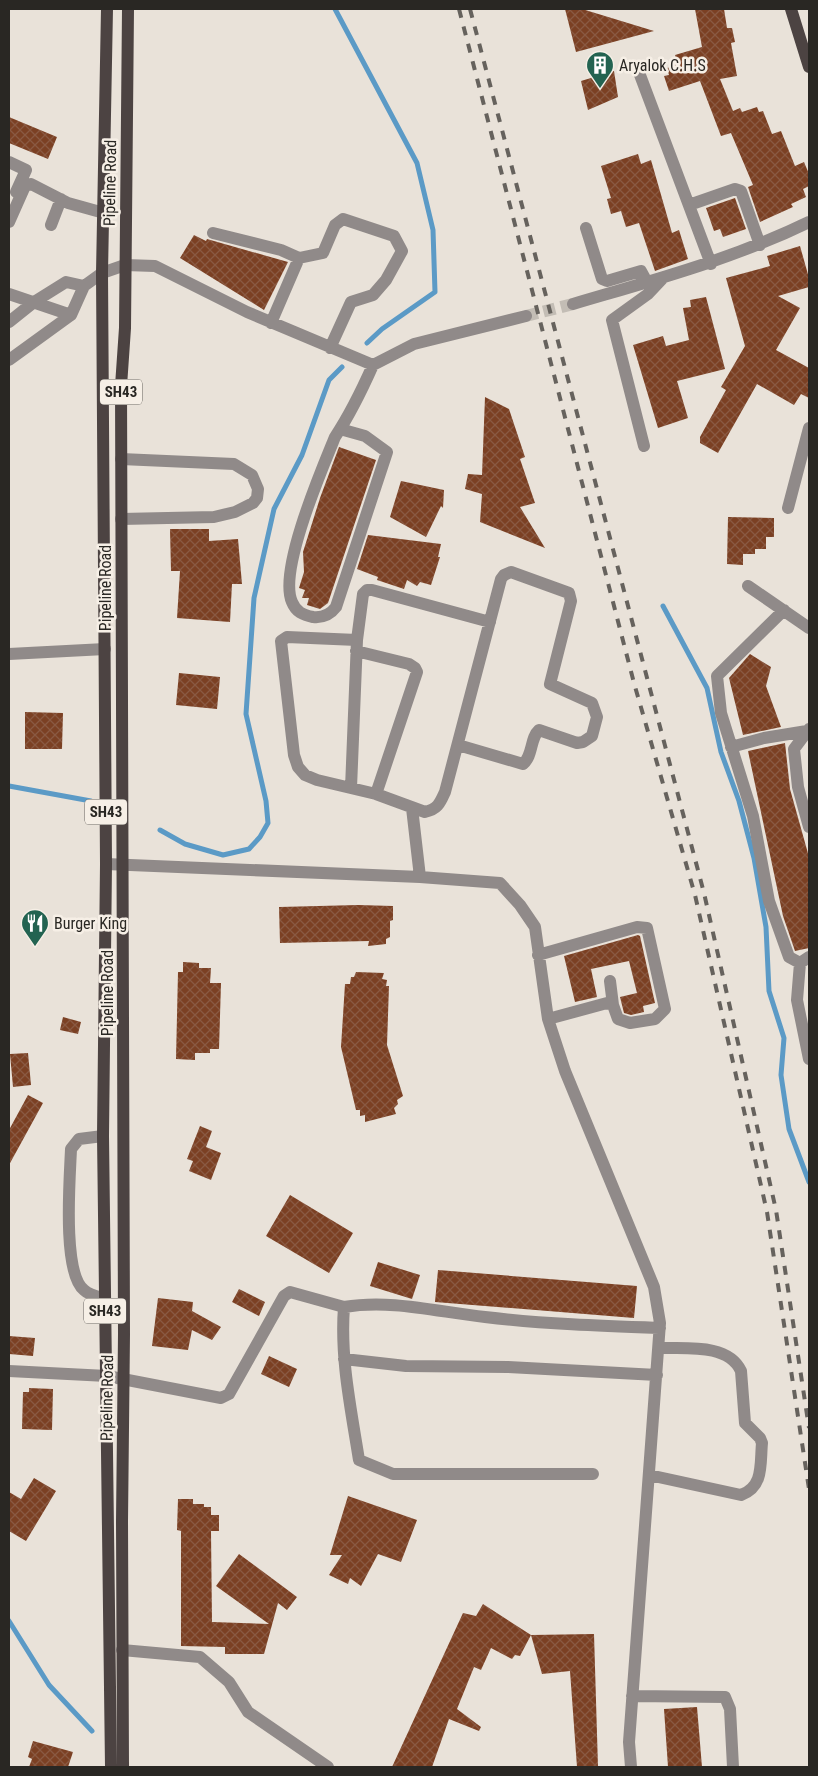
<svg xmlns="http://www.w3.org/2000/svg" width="818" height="1776" font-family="'Roboto Condensed',sans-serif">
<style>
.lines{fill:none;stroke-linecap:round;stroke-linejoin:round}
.stream{stroke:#5b9ac6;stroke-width:5}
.building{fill:url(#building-cross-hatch)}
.minor-tunnel{stroke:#c3bdb5;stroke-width:12;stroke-dasharray:12 6;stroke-linecap:butt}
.minor{stroke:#908a89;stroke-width:12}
.major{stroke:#4c4342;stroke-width:12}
.rail{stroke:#66625d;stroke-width:4;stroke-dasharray:9 9;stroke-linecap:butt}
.labels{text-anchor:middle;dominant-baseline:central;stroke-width:5;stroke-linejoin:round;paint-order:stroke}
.shield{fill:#f6efe6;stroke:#66635e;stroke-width:1}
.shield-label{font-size:15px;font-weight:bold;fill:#292723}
.poi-label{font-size:16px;fill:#292723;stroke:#f6efe6;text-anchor:start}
.street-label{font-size:16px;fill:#292723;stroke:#f6efe6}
</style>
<defs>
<pattern id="building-cross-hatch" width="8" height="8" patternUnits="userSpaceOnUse" patternTransform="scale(1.25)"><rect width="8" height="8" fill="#7b4023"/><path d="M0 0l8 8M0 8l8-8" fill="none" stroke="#895942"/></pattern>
</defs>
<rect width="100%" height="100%" fill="#e9e2d9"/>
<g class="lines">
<path class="stream" d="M335 9 417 163 433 230 435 292 382 329 367 343
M663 606 707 688 721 752 739 801 754 858 766 927 769 991 784 1038 781 1075 789 1129 809 1182
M9 786 91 801
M160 830 185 844 223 855 249 849 260 837 268 823 266 801 246 714 254 598 274 509 302 455 329 380 342 367
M9 1621 49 1685 92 1731"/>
</g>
<path class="building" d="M565 9H582L654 31 576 52Z
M695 9H724L727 28H732L735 42 731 43 737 76 720 79 733 111 740 108 742 112 757 107 759 112 763 111 772 134 781 131 795 166 804 162 809 174V186L803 189 806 197 791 204 793 207 760 222 748 187 753 185 731 133 721 136 700 81 669 91 664 76 669 75 667 68 674 66 672 60 676 59 675 55 702 47Z
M614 71 618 97 588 110 581 81Z
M9 117 57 137 48 159 9 143Z
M638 154 641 164 651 160 672 233 679 230 688 259 655 271 639 223 626 227 621 211 611 214 607 199 611 198 601 166Z
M735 198 746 229 723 237 720 229 714 231 706 208Z
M194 235 206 241 207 239 288 262 264 310 180 258Z
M800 246 809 278V287L778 296 800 308 776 350 809 368V398L801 394 794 405 757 384 718 453 700 443V437L726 390 721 387 745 346 726 278 770 266 767 256Z
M706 297 725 369 677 381 688 418 658 428 633 345 663 336 666 346 689 340 683 308 691 307 690 300Z
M485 397 509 409 525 457 520 459 535 503 520 507 545 548 480 522 482 494 465 489 468 474 482 475Z
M339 447 376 460 328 603 320 609 307 605 309 598H302L305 590 299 588 304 572 303 552 320 498Z
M401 481 444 490 443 508 441 506 426 537 390 517Z
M728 517 774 518V537H766V549H755V554H743V565L727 564Z
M170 529H209V541L238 539 242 584H232L230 622 177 618 180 571H171Z
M368 535 441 544 438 557H440L431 585 420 582 417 586 407 580 404 589 377 580 378 577 357 569Z
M750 654 771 667 766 686 781 727 743 735 729 678Z
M179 673 220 677 217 709 176 705Z
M25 712 63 713 62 749H25Z
M785 743 790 789 809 857V948L795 951 783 916 748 751Z
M358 905 393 906V920L390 921V937L386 939V944L368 946 369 941 280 943 279 907Z
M638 935 640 936 655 1003 643 1006 644 1012 631 1015 624 1013 620 997 637 993 629 961 591 969 597 997 575 1002 564 956Z
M183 962 199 963V968H211L210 983H221L219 1049H210V1053H195V1060L176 1059 178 972H183Z
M356 972 384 973 382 979 387 980 386 986H389L387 1045 403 1096 397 1100 398 1104 394 1108 396 1114 365 1122V1115L360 1116V1110H356L341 1047 345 984H350L351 977H354Z
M63 1017 81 1022 78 1034 60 1030Z
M28 1053 31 1085 13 1087 10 1054Z
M28 1095 43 1103 9 1165V1130Z
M200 1126 212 1131 206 1147 221 1153 211 1180 189 1171 193 1161 187 1159Z
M290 1195 353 1233 329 1273 266 1236Z
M378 1262 420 1275 412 1299 370 1286Z
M438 1270 637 1286 634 1318 435 1302Z
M239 1289 265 1302 259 1316 232 1302Z
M158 1298 193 1302 192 1311 221 1327 212 1340 192 1330 188 1350 152 1346Z
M9 1336 35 1338 33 1356 9 1354Z
M269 1356 297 1369 289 1387 261 1374Z
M29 1388 53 1389 52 1430 22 1429 23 1392H29Z
M34 1478 56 1491 26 1541 9 1531V1492L21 1499Z
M348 1496 417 1520 401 1562 378 1554 361 1586 350 1578 348 1584 329 1575 342 1555H330Z
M178 1499H193V1504H204V1507H211V1515H219V1531H211L212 1622 269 1624 216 1586 239 1554 297 1597 287 1610 278 1603 264 1654H225V1647L181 1646V1531L177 1530Z
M483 1604 531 1635 520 1656 515 1655 512 1659 491 1648 481 1670 474 1667 457 1709 481 1727 479 1731 449 1719 432 1767H392L463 1613 476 1616Z
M594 1634 598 1767H577L570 1671 542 1674 531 1635Z
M697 1707 702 1767H668L664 1709Z
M33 1741 73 1752 68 1767H29L32 1759 28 1757Z"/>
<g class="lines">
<path class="minor-tunnel" d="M526 316 573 304"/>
<path class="minor" d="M640 75 711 264
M9 162 26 170 16 192
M689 205 735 189 741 191 760 245
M9 222 25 186 31 184 68 203 104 213
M51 225 61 199
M586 228 602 279 607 281 641 271 647 282
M213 233 281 250 299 258
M9 294 71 315
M573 304C654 280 733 259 809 222
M9 322 34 302 66 282 84 286
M271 323 299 258 323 253 335 225 343 219 394 236 402 251 386 280 373 295 351 302 330 348
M9 360 71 315 84 286 102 273 125 265 155 266 247 312 373 365 414 344 526 316
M340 429 365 436 387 452 336 607C330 615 323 618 313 617 303 615 296 612 292 602 278 571 322 469 335 437 351 413 361 392 373 365
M644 446 612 320 648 294 664 277
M121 459 234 464 252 475 258 489 257 498 253 503 235 512 214 517 121 519
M788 508 809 428
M748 586 809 628
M784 610 717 676 721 713 753 816 769 901 789 957 800 963
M357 640 287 637 281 641 294 755 298 767 305 775 317 780 376 794 425 812C438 809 440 803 445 792L501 579 504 575 511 572 569 593 571 601 550 684 592 703 597 717 592 736 583 742 577 743 539 730C530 738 533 756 523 764L458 745
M356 651 409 664 415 668 417 672 376 794
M9 654 105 649
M809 729 794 749 798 787 809 827
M731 747 764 738 807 731
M351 788 357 640 363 594 367 590H372L490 622
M412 808 420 877
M106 864 420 877 500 883 520 905 535 927 548 1019 565 1071 654 1287 660 1323 629 1742 631 1767
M538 955 637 927 647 928 665 1009 655 1019 630 1023 618 1019 613 1005 607 1003 548 1019
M809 957 800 963 797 1000 809 1059
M610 981 613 1005
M103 1136 79 1139 71 1149C70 1176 62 1273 84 1290 89 1295 99 1297 105 1299
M344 1307C391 1299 438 1312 485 1317 543 1324 602 1326 660 1328
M344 1359 406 1366 508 1367 657 1375
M9 1371 107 1376 221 1398 229 1394 284 1296 290 1292 344 1307C340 1358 351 1409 359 1460L393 1474H593
M649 1475 741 1495C764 1487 760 1464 762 1443L760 1438 745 1423 741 1371C728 1343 685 1349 659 1348
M122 1650 200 1657 229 1682 248 1712 328 1767
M632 1696 725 1697 730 1709 733 1767"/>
<path class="major" d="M107 9 102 273 106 864 103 1136 111 1767
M791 9 809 67
M123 1767 122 1521 124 1334 121 386 125 328 128 9"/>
<path class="rail" d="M459 9 634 683 695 895 767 1212 809 1489
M470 9 704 893 776 1210 809 1428"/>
</g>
<defs>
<g id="building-pin" transform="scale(1.4375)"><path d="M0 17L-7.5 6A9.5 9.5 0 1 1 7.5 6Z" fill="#236351" stroke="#f6efe6"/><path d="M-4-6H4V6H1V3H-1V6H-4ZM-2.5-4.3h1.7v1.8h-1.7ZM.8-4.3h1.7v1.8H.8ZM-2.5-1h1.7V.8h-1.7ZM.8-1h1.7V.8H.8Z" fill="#fff"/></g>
<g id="restaurant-pin" transform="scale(1.4375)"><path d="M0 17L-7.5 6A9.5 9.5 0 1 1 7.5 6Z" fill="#236351" stroke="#f6efe6"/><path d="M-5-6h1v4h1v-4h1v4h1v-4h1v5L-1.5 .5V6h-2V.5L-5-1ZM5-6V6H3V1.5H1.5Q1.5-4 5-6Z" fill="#fff"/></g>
</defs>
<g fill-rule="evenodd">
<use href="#building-pin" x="600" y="65"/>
<use href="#restaurant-pin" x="35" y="923"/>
</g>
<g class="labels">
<g class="shield">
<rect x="100" y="379.5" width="42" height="25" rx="4"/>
<rect x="85" y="799.5" width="42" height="25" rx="4"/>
<rect x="84" y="1298.5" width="42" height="25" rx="4"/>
</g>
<g class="shield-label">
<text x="121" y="392">SH43</text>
<text x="106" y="812">SH43</text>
<text x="105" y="1311">SH43</text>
</g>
<g class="poi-label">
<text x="619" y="65">Aryalok C.H.S</text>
<text x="54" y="923">Burger King</text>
</g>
<g class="street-label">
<text transform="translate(110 183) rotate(-89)">Pipeline Road</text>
<text transform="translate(105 588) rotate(-90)">Pipeline Road</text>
<text transform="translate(107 993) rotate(-90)">Pipeline Road</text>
<text transform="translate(107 1398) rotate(-89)">Pipeline Road</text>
</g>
</g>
<rect width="818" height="1776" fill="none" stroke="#292723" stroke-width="20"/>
</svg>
